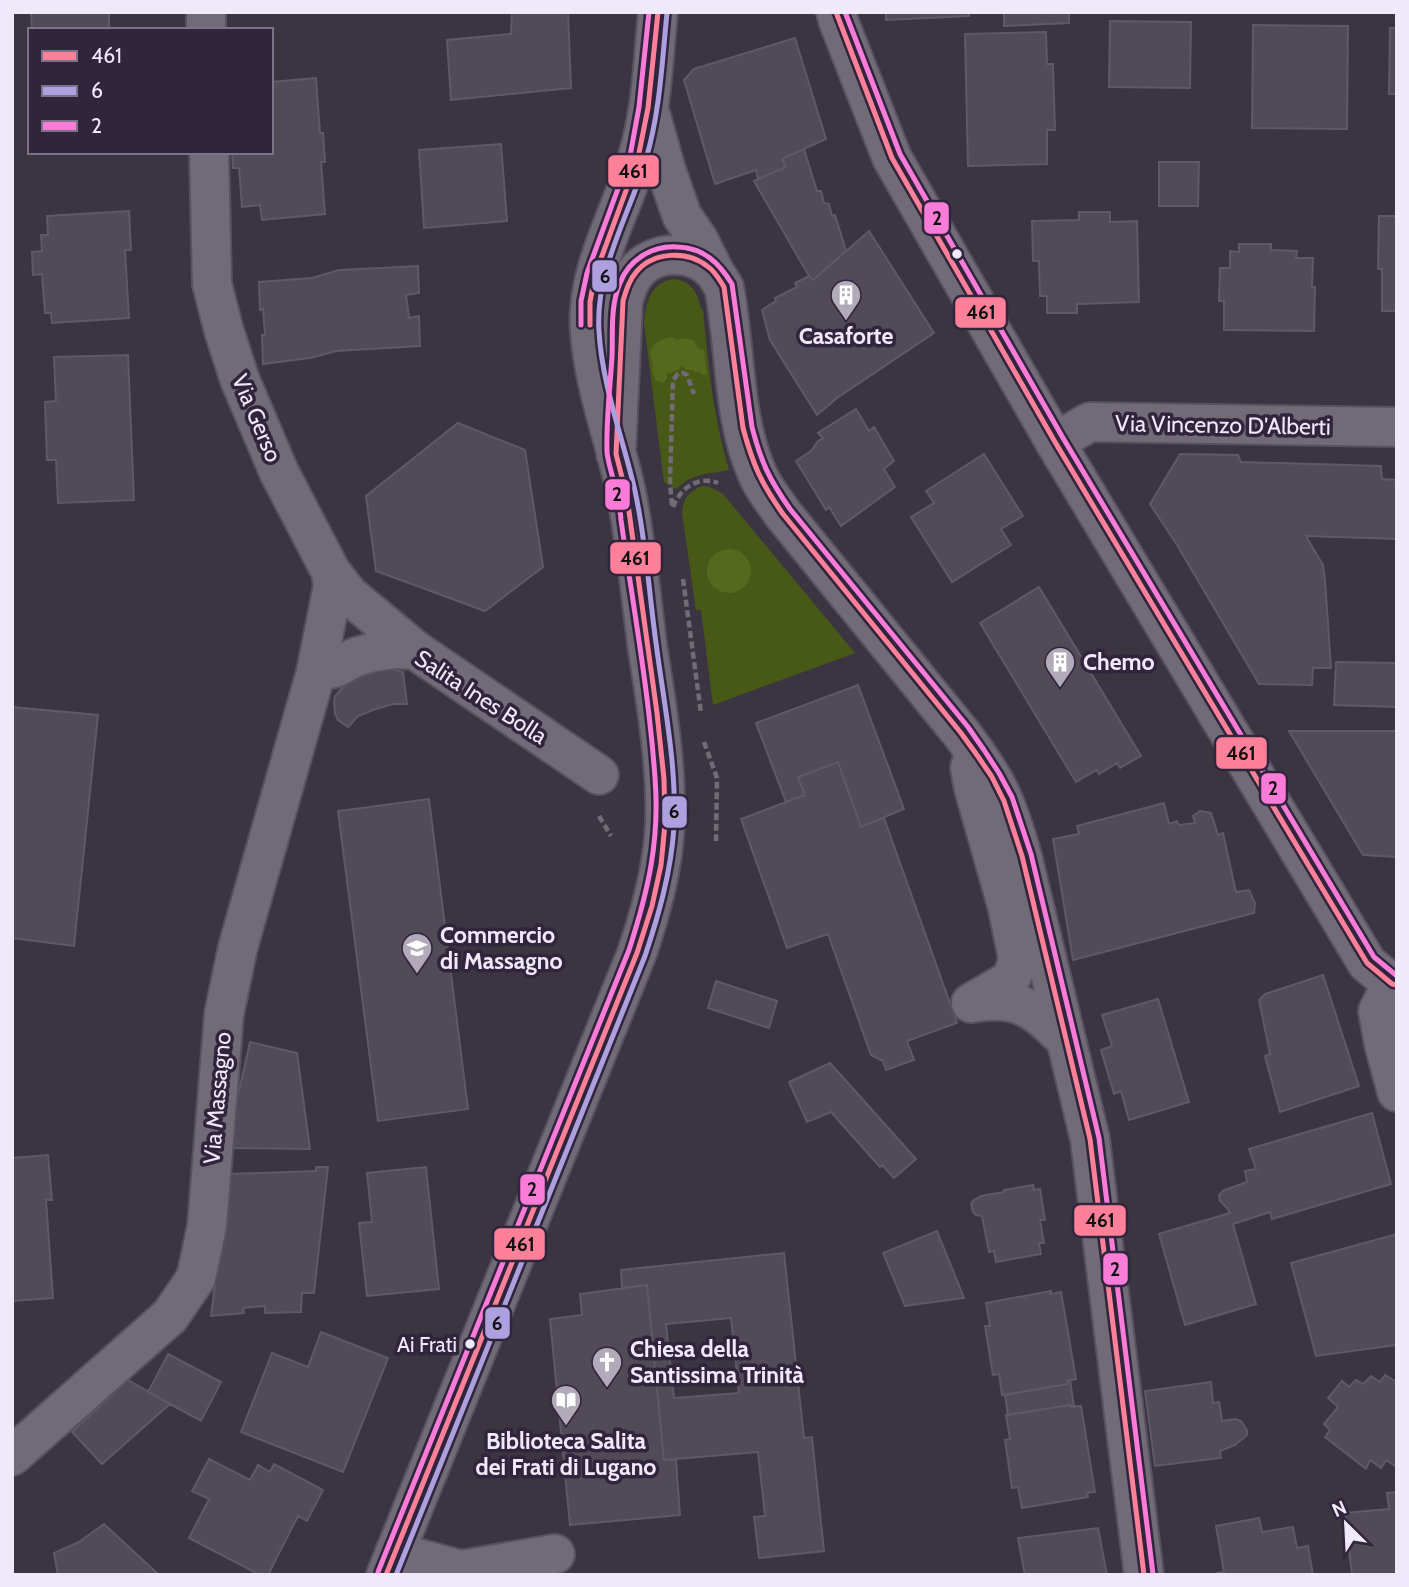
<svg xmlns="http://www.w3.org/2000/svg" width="1409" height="1587" font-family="Cabin,sans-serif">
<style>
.green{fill:#485817}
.forest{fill:#56681d}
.building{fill:#504b56;stroke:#5f5965;stroke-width:2;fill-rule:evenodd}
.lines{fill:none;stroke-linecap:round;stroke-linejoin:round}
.minor-casing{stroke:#58525f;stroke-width:42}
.major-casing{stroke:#58525f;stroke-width:42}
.path{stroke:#716b76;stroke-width:4.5;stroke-dasharray:7 3.5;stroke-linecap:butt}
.minor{stroke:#716b77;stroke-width:38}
.major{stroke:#716b78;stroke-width:38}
.bus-1-casing{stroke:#30253d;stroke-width:10}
.bus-2-casing{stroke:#30253d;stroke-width:10}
.bus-3-casing{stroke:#30253d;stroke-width:10}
.bus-1{stroke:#ff8098;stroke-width:5}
.bus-2{stroke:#aca1de;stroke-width:5}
.bus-3{stroke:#fb7bd8;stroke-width:5}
.bus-dot{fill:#f0e9f9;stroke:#30253d;stroke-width:2.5}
.labels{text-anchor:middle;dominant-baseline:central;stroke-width:7;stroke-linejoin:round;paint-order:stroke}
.bus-label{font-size:21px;fill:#f0e9f9;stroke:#30253d;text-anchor:end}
.poi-label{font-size:23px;font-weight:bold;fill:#f0e9f9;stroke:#30253d;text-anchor:start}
.street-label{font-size:23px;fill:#f0e9f9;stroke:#30253d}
.line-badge{stroke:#30253d;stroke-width:2.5}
.pale-badge-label{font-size:19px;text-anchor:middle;font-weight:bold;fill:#111}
</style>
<rect width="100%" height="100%" fill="#3b3542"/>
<path class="green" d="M673 279C691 280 698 293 701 309H703C708 364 713 416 729 470 706 475 695 472 676 489L664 482 644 323C646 303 650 283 673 279Z
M703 486 710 487 723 494 855 653 713 705 701 610H696L682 513C683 498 689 491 703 486Z"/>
<path class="forest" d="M671 337 677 340 683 338 693 340 699 349 704 350 707 374 704 375 700 373 699 370 696 373 693 370H686L681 365 679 370 673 371 670 374 667 372V379L663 383 655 380 652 369 654 366C645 348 654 341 671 337Z
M707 571a22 22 0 1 1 44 0a22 22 0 1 1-44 0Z"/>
<path class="building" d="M31 12H109V30H32Z
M512 12H568L571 88 451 100 447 40 511 34Z
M886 12H969V16L886 20Z
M1004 12H1069V23L1004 26Z
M1110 21 1191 22 1190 88 1109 87Z
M1253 25 1348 26 1347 129 1252 128Z
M1390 28H1397V94H1389Z
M1046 32 1047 64H1053L1055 130H1047V164L968 166 965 34Z
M795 38 826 139 782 159 786 167 758 179 756 170 715 184 684 80 694 69Z
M316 78 320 133H323L325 162H321L325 214 262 220 260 205 242 207 239 168H233L232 152H271V82Z
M501 144 507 221 424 228 419 150Z
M804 149 817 191H821L824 203 829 204 832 216 835 215 846 251 813 280 809 276 754 181 786 167 782 159Z
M1159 162H1199L1198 206H1159Z
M129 211 131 250H125L129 318 52 323 51 313H45L42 274 33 275 32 252 42 251 41 235H48L47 216Z
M1079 212H1110V222L1137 221 1139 302 1077 304V313H1047V296H1040L1039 261H1033L1032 221 1079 220Z
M1379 216H1397V311H1382V269H1378Z
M869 231 934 333 837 398 817 415 770 340 762 310 776 301 775 298 797 287 795 283 809 276 813 280Z
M1239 244H1271V250L1297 251 1296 258H1313L1312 287H1315L1314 331 1224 330V301H1219L1220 268H1230V251L1239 252Z
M418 266 419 293 406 295 409 318 419 316 420 346 336 351 310 358 263 364 262 335H265L263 309 260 310 259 282 312 278 339 270Z
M128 355 134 500 58 503 56 460H47L45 402 56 401 54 357Z
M856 409 869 431 874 427 894 461 884 469 895 487 841 526 829 507 826 510 796 461 811 451 818 441 823 438 818 433Z
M458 423 525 450 543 567 485 611 376 571 366 496Z
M984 454 1023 516 1001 529 1011 545 952 582 911 517 934 503 926 491Z
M1180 454 1238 455 1241 462 1381 466 1382 479 1397 480V539L1306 536 1323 565 1325 580 1331 668H1313L1312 685 1259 684 1177 545 1150 504Z
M1039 587 1141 756 1120 768 1117 763 1099 774 1097 770 1076 782 980 623Z
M1336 662 1397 663V707L1334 705Z
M381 666 403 672 407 704H393L373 710 358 716 348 727 338 720 335 714 334 702 335 696 350 680Z
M858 685 904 809 861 827 838 762 798 777 805 795 786 802 756 723Z
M12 707 98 715 74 946 12 938Z
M1289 731H1397V857L1363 855Z
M838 762 861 827 884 818 957 1023 907 1041 914 1060 886 1070 883 1061 871 1055 828 934 787 948 741 819 805 795 798 777Z
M429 799 468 1109 378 1121 338 811Z
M1164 803 1169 824 1177 821 1179 825 1195 823 1193 816 1200 811 1211 813 1218 835 1223 833 1236 892 1249 890 1255 903 1254 913 1073 960 1053 839 1079 834 1077 826Z
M1323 975 1359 1086 1280 1112 1265 1056 1270 1054 1259 1000 1265 994Z
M716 981 777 1001 769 1028 708 1008Z
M1158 999 1189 1102 1129 1120 1121 1091 1114 1094 1101 1050 1112 1046 1102 1015Z
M250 1042 297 1053 310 1149 226 1148Z
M830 1063 916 1159 894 1178 882 1165 880 1167 831 1112 807 1122 789 1082Z
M1372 1113 1391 1184 1272 1219 1270 1212 1233 1224 1256 1304 1185 1325 1159 1234 1230 1213 1227 1208 1220 1201 1219 1195 1224 1190 1247 1182 1245 1171 1256 1169 1249 1149Z
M48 1155 52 1200H46L53 1298 12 1301V1158Z
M316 1167H328L314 1293H302L301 1312 265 1313V1306L243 1308 244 1313 211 1316 229 1174 316 1171Z
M426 1167 439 1289 367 1296 359 1223 372 1222 367 1173Z
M1033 1185 1034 1190 1040 1189 1045 1220H1040L1044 1243H1039L1041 1254 996 1262 994 1251 989 1252 982 1216 976 1215 973 1212 971 1203 974 1200 981 1196 1004 1192V1190Z
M937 1231 964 1298 905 1306 883 1253Z
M1397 1234V1345L1316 1356 1291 1263Z
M784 1253 804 1438 812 1437 824 1551 759 1558 754 1517 765 1516 758 1452 664 1460 647 1285 622 1288 621 1270ZM731 1318 739 1393 674 1398 666 1324Z
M647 1285 664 1460H676L680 1515 570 1525 550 1319 582 1315 580 1294Z
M1051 1291V1294L1061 1292 1076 1379 1067 1381 1068 1384 1002 1395 999 1374 993 1375 985 1326H990L986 1303Z
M321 1332 388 1358 343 1472 241 1432 272 1353 308 1367Z
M168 1354 221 1382 201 1421 148 1392Z
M1385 1375 1395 1381 1397 1379V1464L1395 1466 1386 1460 1381 1468 1370 1460 1366 1469 1325 1437 1330 1430 1324 1424 1338 1407 1328 1398 1342 1381 1349 1387 1356 1380 1363 1384 1371 1376 1380 1382Z
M128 1380 170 1404 102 1464 72 1432Z
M1070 1380 1074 1407H1071L1070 1405 1008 1415 1005 1395 1068 1384 1067 1381Z
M1211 1382 1213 1403 1219 1402 1222 1421 1235 1419 1241 1421 1247 1430V1435L1235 1445 1220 1451 1221 1458 1155 1466 1145 1391Z
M1070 1405 1071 1407 1081 1406 1095 1492 1087 1493 1088 1497 1022 1508 1018 1487 1012 1488 1005 1440 1010 1439 1006 1415Z
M209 1459 250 1480 258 1465 270 1472 274 1464 323 1490 307 1521 298 1516 268 1575H260L189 1538 209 1499 192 1491Z
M1397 1492V1575H1352L1345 1513 1389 1509 1387 1493Z
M1259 1518 1262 1532 1293 1527 1297 1548 1308 1546 1313 1575H1217V1573L1224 1572 1216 1526Z
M104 1524 159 1575H58L54 1553 79 1542Z
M1098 1528 1107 1575H1025L1018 1538Z"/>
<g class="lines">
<g class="minor-casing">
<path id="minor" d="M206 12V30
M1055 442 1090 422 1397 427
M331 572 349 595 415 650
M316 672 335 668 356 657 374 652 397 649 415 650 599 775
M1392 984 1378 1011 1384 1044 1397 1092
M971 1003 1009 981 1015 970 1018 958 1007 905 974 789 970 768 975 752
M971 1003C1018 995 1034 1008 1066 1040
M12 1456 170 1316 196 1278 207 1226 224 1014 238 947 316 672 333 586 331 572 279 472 240 380 224 331 212 284 209 152
M395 1552 461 1570 555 1554"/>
</g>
<g class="major-casing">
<path id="major" d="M836 12 838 20 892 158 1055 442 1367 963 1392 984 1397 985
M650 113 666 170 682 216 698 239 715 273
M616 454 623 301C626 290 629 280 637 271 656 249 696 250 715 273 718 277 721 283 724 287 736 348 732 416 757 473 763 488 774 501 783 514L961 733C975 752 990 772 1000 793 1010 814 1016 835 1022 856L1090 1139 1144 1575
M386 1575 637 953C651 911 663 868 665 824 667 764 656 703 647 644 641 595 636 546 627 497 616 442 594 388 590 332 585 271 620 216 637 159 652 112 653 61 658 12"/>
</g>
<path class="path" d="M672 505 670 482 673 380 678 374 683 373 687 375 694 394
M673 507C680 489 697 475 718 483
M683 579 701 713
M704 742 717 778 716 841
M599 816 611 836"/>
<use href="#minor" class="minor"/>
<use href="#major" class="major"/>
<g class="bus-1-casing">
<path id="bus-1" d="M836 12 892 158 1055 442 1367 963 1392 984 1397 985
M590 325V302L595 275 638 158 648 108 658 12
M386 1575 637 953 652 906 661 865 665 824 664 779 657 713 627 497 616 454 623 301C626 291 629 280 637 271 654 252 686 250 707 266 715 271 719 279 724 287L743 428C753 465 761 483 783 514L961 733 977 755 992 777 1004 801 1022 856 1090 1139 1144 1575"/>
</g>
<g class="bus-2-casing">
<path id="bus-2" d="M396 1575 645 956C659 914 671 872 674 827 677 766 664 704 656 643 649 593 646 541 635 491 623 438 602 386 599 331 595 270 629 216 646 159 660 112 662 62 667 13"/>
</g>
<g class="bus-3-casing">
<path id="bus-3" d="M845 12 900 154 1063 438 1374 957 1397 976
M581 325V301L587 273 630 156 639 107 649 12
M378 1572 629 950C648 891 660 841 655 778 649 692 633 606 621 520 620 507 618 496 614 483 612 473 608 463 607 452 606 421 610 388 612 357 613 333 610 306 620 283 629 259 653 245 678 247 704 248 719 263 732 284L752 427C761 462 769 479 790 509L968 727 984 750 999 773 1012 797 1031 854 1099 1138 1153 1574"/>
</g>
<use href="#bus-1" class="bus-1"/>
<use href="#bus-2" class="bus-2"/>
<use href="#bus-3" class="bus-3"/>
</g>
<defs>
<g id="building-pin" transform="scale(1.575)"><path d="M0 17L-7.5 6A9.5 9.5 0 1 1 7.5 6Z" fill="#b1aab9" stroke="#30253d"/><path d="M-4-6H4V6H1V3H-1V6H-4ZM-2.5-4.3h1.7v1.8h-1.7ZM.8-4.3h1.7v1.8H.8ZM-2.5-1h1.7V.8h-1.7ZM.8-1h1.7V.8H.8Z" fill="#fff"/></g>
<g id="school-pin" transform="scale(1.575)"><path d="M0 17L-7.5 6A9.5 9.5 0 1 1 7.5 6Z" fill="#b1aab9" stroke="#30253d"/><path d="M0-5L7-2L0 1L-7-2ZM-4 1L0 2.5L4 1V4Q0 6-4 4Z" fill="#fff"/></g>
<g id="church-pin" transform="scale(1.575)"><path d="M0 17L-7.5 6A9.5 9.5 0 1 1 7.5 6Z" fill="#b1aab9" stroke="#30253d"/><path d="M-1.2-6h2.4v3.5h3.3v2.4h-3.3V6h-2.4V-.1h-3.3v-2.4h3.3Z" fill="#fff"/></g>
<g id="library-pin" transform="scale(1.575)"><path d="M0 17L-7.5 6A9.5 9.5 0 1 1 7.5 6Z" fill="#b1aab9" stroke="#30253d"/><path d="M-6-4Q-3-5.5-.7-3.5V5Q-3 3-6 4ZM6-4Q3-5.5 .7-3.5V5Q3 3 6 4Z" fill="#fff"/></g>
</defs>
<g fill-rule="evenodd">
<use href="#building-pin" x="846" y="295"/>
<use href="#building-pin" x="1060" y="662"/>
<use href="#school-pin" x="417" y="948"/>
<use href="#church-pin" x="607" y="1362"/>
<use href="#library-pin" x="566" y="1400"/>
</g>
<g class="bus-dot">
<circle cx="957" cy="254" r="6"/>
<circle cx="470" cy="1344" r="6"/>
</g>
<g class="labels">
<g class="bus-label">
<text x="457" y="1344">Ai Frati</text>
</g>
<g class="poi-label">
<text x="846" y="336" text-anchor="middle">Casaforte</text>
<text x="1083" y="662">Chemo</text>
<text x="440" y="935">Commercio<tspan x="440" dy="26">di Massagno</tspan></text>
<text x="630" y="1349">Chiesa della<tspan x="630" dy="26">Santissima Trinità</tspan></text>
<text x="566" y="1441" text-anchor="middle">Biblioteca Salita<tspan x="566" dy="26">dei Frati di Lugano</tspan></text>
</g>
<g class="street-label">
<text transform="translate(257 418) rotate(67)">Via Gerso</text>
<text transform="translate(1223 425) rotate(1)">Via Vincenzo D'Alberti</text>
<text transform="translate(481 697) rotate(33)">Salita Ines Bolla</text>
<text transform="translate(217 1098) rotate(-85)">Via Massagno</text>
</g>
</g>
<g class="line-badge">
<rect x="607" y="154" width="53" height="34" rx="7" fill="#ff8098"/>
<rect x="923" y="201" width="27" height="34" rx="7" fill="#fb7bd8"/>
<rect x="591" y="259" width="27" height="34" rx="7" fill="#aca1de"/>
<rect x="954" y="296" width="53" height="33" rx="7" fill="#ff8098"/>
<rect x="604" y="478" width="27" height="33" rx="7" fill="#fb7bd8"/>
<rect x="609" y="541" width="53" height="34" rx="7" fill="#ff8098"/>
<rect x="1215" y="736" width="53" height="34" rx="7" fill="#ff8098"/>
<rect x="1260" y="772" width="27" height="33" rx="7" fill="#fb7bd8"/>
<rect x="661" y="795" width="27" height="34" rx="7" fill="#aca1de"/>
<rect x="519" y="1173" width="27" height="33" rx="7" fill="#fb7bd8"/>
<rect x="1073" y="1204" width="54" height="33" rx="7" fill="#ff8098"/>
<rect x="493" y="1227" width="53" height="34" rx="7" fill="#ff8098"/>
<rect x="1102" y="1252" width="27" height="34" rx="7" fill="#fb7bd8"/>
<rect x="484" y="1306" width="27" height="34" rx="7" fill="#aca1de"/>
</g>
<g class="pale-badge-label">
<text x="633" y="178">461</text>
<text x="937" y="225">2</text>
<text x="605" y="283">6</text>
<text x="981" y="319">461</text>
<text x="617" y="501">2</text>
<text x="635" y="565">461</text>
<text x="1241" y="760">461</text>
<text x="1273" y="795">2</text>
<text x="674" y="818">6</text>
<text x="532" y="1196">2</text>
<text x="1100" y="1227">461</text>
<text x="520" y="1251">461</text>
<text x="1115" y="1276">2</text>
<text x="497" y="1330">6</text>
</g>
<rect width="1409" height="1587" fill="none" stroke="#f0e9f9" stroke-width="28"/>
<rect x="28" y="28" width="245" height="126" fill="#30253d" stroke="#7d7388" stroke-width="2"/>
<rect x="42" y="51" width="35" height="10" fill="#ff8098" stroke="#7d7388" stroke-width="2"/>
<text x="91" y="63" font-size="21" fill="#f0e9f9">461</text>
<rect x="42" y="86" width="35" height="10" fill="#aca1de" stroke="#7d7388" stroke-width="2"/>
<text x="91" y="98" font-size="21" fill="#f0e9f9">6</text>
<rect x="42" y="121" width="35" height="10" fill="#fb7bd8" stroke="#7d7388" stroke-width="2"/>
<text x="91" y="133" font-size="21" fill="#f0e9f9">2</text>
<g transform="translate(1346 1524) rotate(336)" stroke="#30253d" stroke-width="5" paint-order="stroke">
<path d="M0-5L12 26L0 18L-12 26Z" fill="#f0e9f9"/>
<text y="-10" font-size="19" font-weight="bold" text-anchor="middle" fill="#f0e9f9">N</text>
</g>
</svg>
